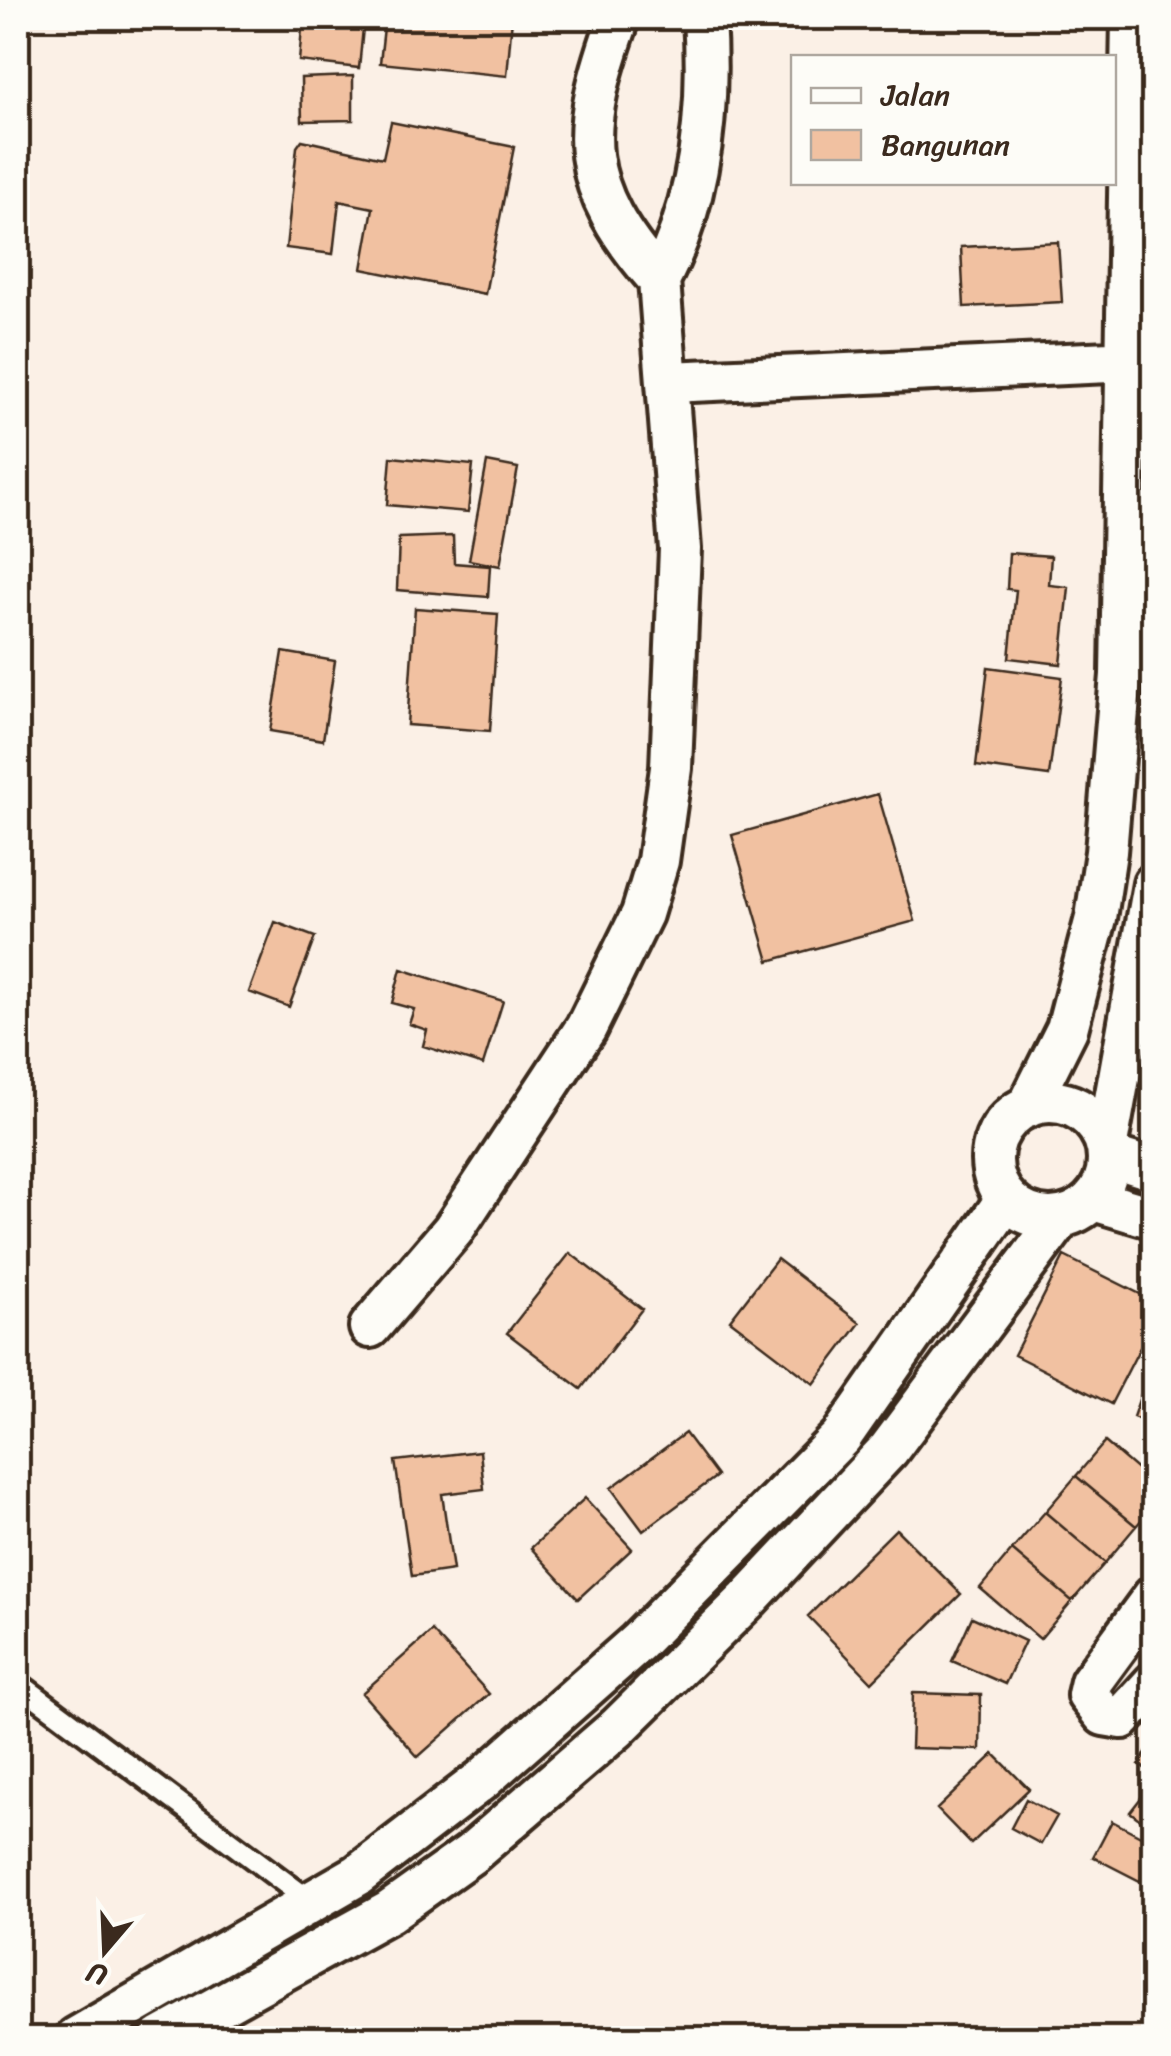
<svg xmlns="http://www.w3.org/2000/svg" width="1171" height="2056" font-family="Sriracha,sans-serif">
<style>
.building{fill:#f1c1a1;stroke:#3b2a1e;stroke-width:2.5}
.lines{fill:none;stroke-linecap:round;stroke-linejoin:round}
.lane-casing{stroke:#3b2a1e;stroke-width:28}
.street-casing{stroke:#3b2a1e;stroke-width:48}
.lane{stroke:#fdfcf7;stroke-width:20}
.street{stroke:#fdfcf7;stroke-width:40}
</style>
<rect width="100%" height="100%" fill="#fbf0e6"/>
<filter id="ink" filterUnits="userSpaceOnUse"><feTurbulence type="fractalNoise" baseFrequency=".01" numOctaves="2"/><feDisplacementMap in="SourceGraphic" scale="20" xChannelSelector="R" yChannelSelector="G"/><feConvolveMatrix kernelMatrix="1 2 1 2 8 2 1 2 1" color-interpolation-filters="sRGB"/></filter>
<g filter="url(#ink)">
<path class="building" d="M303 18H364L359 68 299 61Z
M385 18H512L507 76 380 63Z
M353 76V120L302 121 301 78Z
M391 122 514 147 485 294 362 269 373 208 339 201 333 254 286 248 297 147 302 140 383 158Z
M1058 242 1062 302 964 307 961 247Z
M391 457 473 465 468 512 387 505Z
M487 462 518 468 500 566 469 560Z
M453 536 454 563 490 566 488 597 397 590 399 538Z
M1009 553 1051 556 1049 585 1069 587 1061 664 1009 658 1016 590 1007 589Z
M415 608 498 614 490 731 407 725Z
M283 652 335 661 323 740 270 731Z
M988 667 1062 677 1049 776 976 766Z
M878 794 915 921 769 961 732 835Z
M275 922 315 937 289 1007 249 992Z
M401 969 503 1001 483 1065 423 1046 427 1030 409 1024 414 1009 392 1003Z
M570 1253 642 1309 581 1389 507 1333Z
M1064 1256 1154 1301V1320L1111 1404 1014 1355Z
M777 1259 860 1323 814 1384 730 1320Z
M1149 1371 1154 1372V1424L1133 1417Z
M685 1433 717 1476 643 1531 611 1488Z
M1105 1442 1154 1484V1506L1136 1526 1076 1476Z
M480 1451 484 1489 442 1494 453 1570 412 1576 395 1461Z
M1076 1476 1136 1526 1105 1563 1045 1512Z
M585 1498 632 1549 578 1599 531 1548Z
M1045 1512 1105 1563 1072 1601 1012 1550Z
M896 1529 961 1594 872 1682 808 1616Z
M1012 1550 1072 1601 1040 1639 980 1588Z
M972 1617 1025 1641 1005 1684 952 1661Z
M432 1631 489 1694 418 1757 362 1693Z
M913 1693 981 1695 980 1750 911 1748Z
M1154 1738V1773L1139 1765Z
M994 1754 1029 1789 971 1844 937 1809Z
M1151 1785 1154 1787V1830L1130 1812Z
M1026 1799 1057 1816 1041 1844 1011 1828Z
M1112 1821 1154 1843V1857L1140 1881 1093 1857Z"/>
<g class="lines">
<g class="lane-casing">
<path id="lane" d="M18 1683 311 1902"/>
</g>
<g class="street-casing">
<path id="street" d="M619 18C578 131 575 185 659 280
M669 382 1154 360
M992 1160a58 58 0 1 1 116 0a58 58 0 1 1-116 0Z
M1028 1107 1067 1029 1096 918 1106 852 1121 675 1132 18
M1107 1144 1154 884
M1110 1156 1154 1170
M1094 1200 1154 1218
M370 1327 453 1230 586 1028 642 914 658 861 671 768 680 549 659 280C701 201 710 106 704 18
M1154 1596 1091 1682 1088 1695 1104 1715 1122 1718 1154 1683
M76 2038 358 1875 483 1779 638 1642 841 1437 1006 1200
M161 2038 389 1912 472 1853 617 1728 747 1600 889 1449 1060 1219"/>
</g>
<use href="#lane" class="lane"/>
<use href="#street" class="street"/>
</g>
</g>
<rect width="1171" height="2056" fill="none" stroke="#fdfcf7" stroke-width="60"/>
<rect x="30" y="30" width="1111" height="1996" fill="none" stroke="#3b2a1e" stroke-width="4" filter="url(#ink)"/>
<rect x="791" y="55" width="325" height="130" fill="#fdfcf7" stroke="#afa8a0" stroke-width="2.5"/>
<rect x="811" y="88" width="50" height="15" fill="#fdfcf7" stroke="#afa8a0" stroke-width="2.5"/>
<text x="881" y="105" font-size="30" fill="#3b2a1e">Jalan</text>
<rect x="811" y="130" width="50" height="30" fill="#f1c1a1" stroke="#afa8a0" stroke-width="2.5"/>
<text x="881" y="155" font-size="30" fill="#3b2a1e">Bangunan</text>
<g transform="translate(105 1951) rotate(199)" stroke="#fdfcf7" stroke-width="8" paint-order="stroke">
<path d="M0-8L18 38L0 25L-18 38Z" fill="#3b2a1e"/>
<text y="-15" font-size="28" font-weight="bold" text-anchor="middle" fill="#3b2a1e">U</text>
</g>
</svg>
